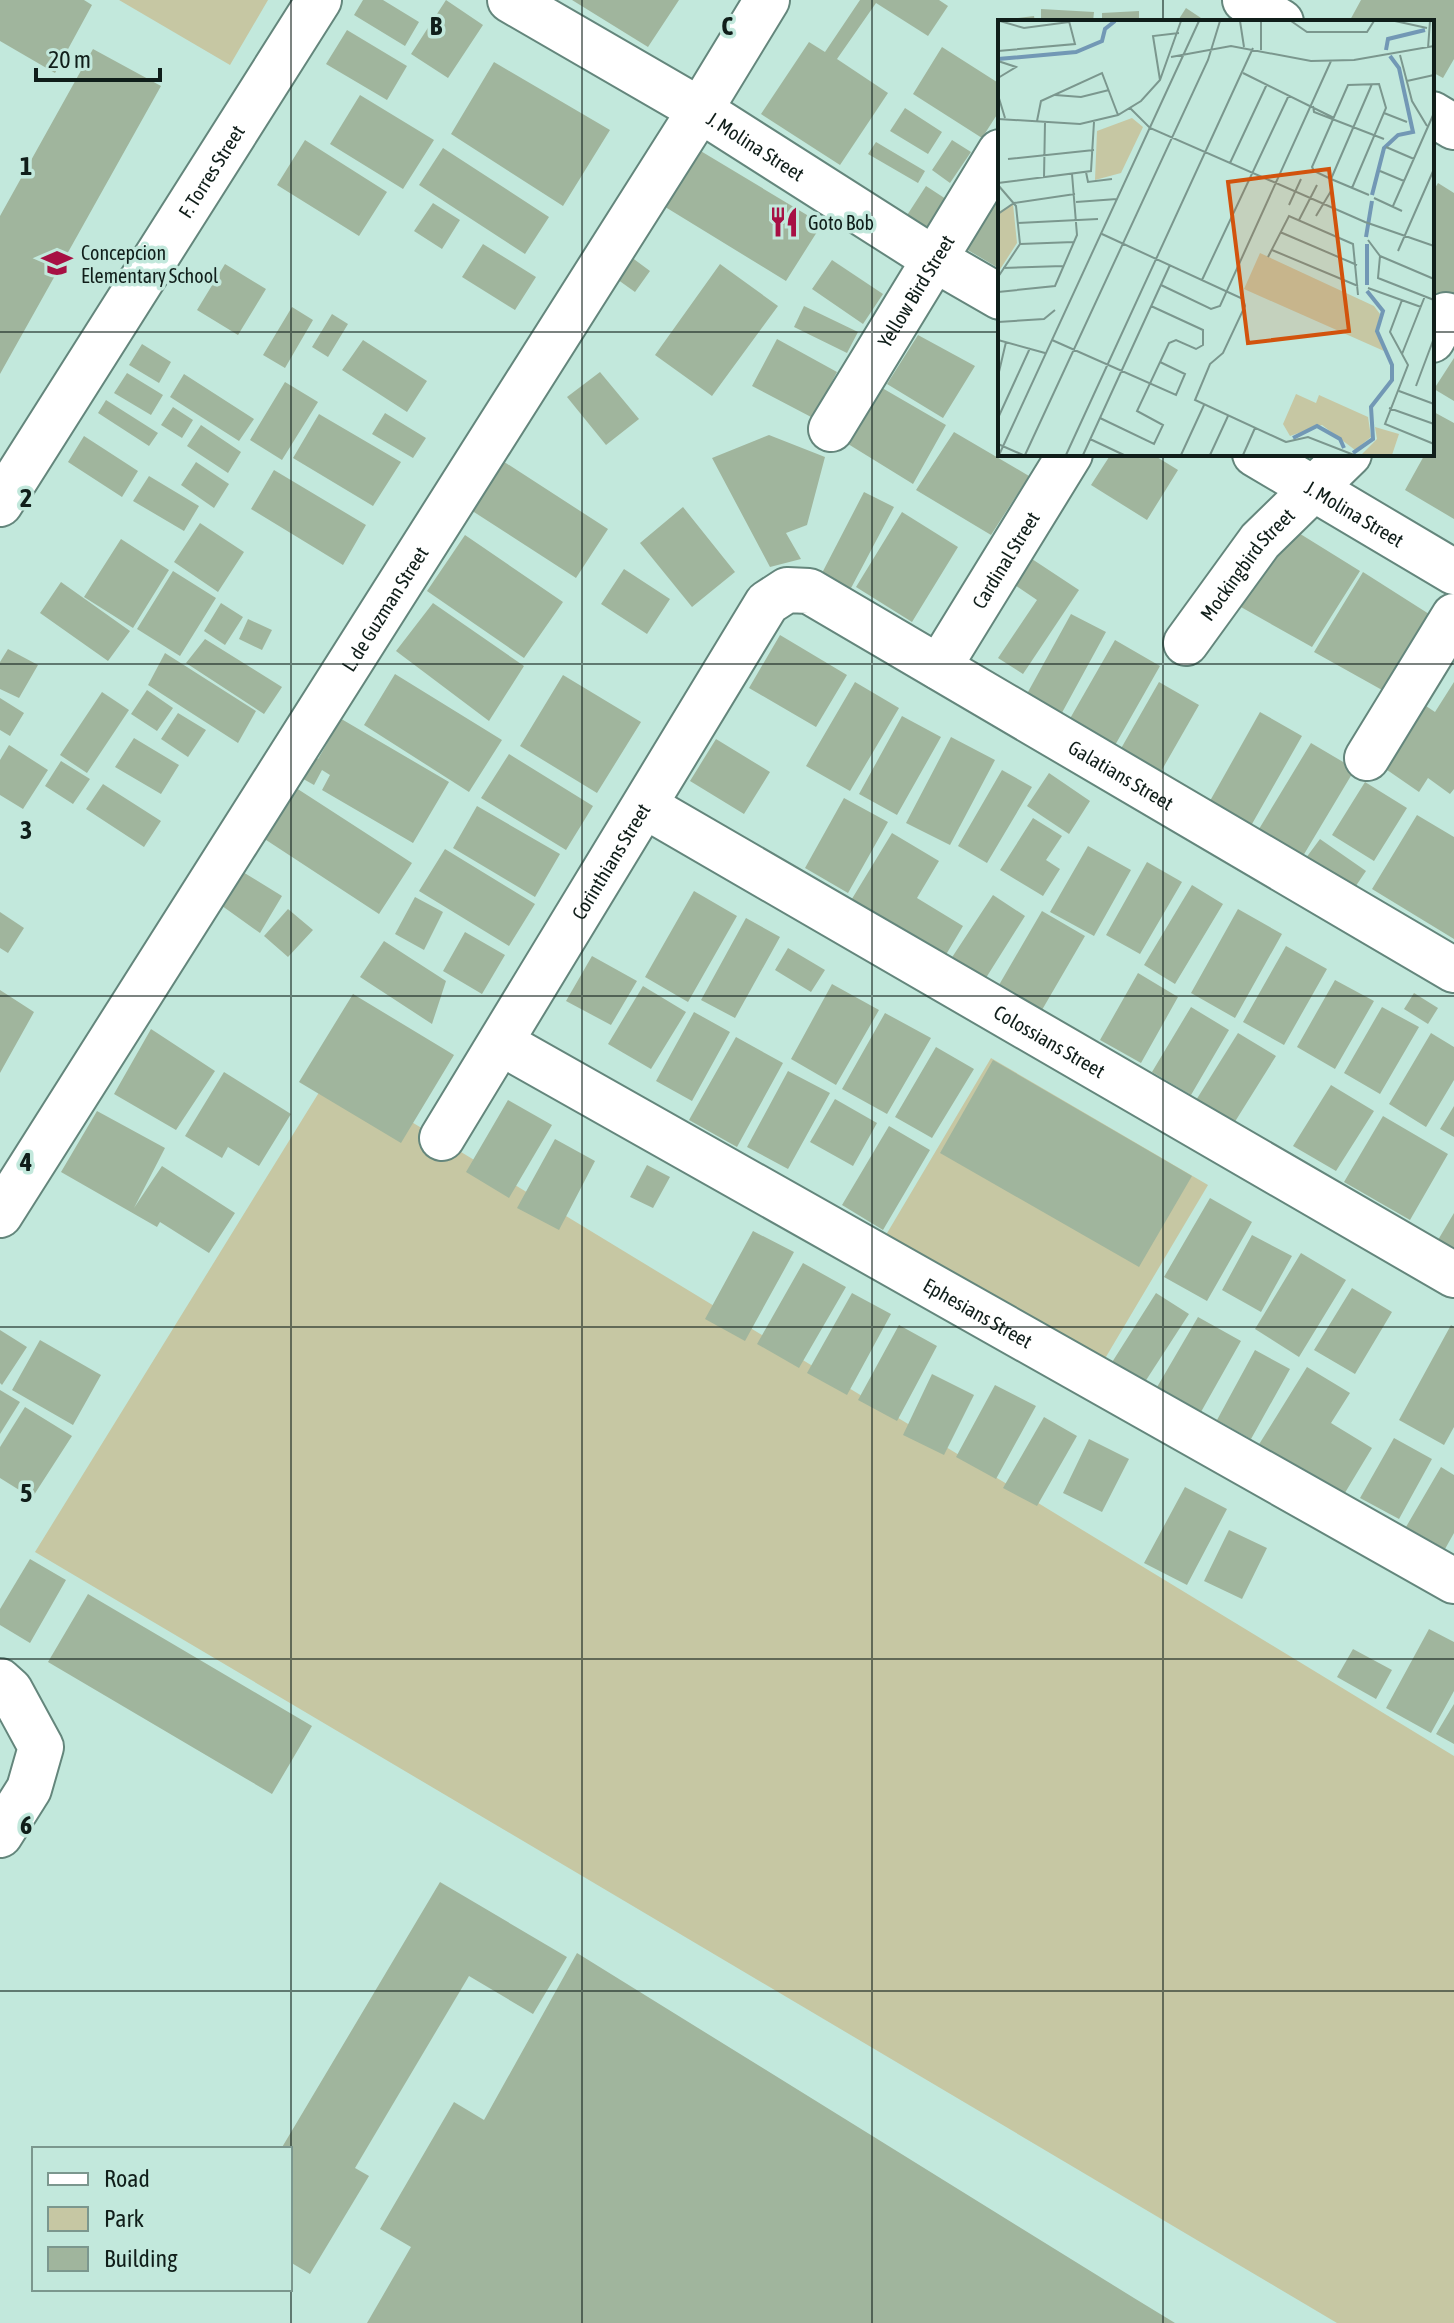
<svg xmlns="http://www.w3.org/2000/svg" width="1454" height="2323" font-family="'Asap Condensed',sans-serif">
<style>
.green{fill:#c6c7a3}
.building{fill:#a0b59d}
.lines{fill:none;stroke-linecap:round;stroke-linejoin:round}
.minor-casing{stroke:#64867c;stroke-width:48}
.minor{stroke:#fff;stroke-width:44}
.grid{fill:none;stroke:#101e1a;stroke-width:2;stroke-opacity:0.55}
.labels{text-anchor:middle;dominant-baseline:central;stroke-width:7;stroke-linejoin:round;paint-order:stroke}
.street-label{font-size:20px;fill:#101e1a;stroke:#c2e8dc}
.poi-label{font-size:20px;fill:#101e1a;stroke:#c2e8dc;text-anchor:start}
.inset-river{fill:none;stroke:#7298b5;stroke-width:4}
.inset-road{fill:none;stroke:#7b978e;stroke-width:2}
.view{fill:#d2530d;fill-opacity:0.15;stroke:#d2530d;stroke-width:4}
.inset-edge{fill:none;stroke:#101e1a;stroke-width:4}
.grid-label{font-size:26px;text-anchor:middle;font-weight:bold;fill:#101e1a;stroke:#c2e8dc;stroke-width:7;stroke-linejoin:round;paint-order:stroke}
</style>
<rect width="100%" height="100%" fill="#c2e8dc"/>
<path class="green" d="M119 0H268L230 65Z
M991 1058 1208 1185 1097 1372 880 1245Z
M331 1073 1454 1756V2323H1337L35 1552Z"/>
<path class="building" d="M0 0H84L92 5 55 73 0 41Z
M363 0H383L419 22 405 46 354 15Z
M446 0 483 25 448 78 411 54Z
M572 0H679L648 47Z
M860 0H939L948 6 928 36 876 3 837 59 888 93 840 165 761 114 809 42 825 52Z
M1361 0H1454V59L1443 78 1432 72V22H1349Z
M1186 8 1207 22H1177Z
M1041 9 1094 12 1093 22H1041Z
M1139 11V22H1102V13Z
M1034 16 1035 22H1003V20Z
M347 30 407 66 387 100 326 64Z
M942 47 1000 84V110L982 138 913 94Z
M93 49 161 86 0 374V216Z
M494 62 610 130 563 206 451 134Z
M360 95 434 140 403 189 330 144Z
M905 108 942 132 928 154 890 131Z
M305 140 387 192 359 236 277 185Z
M952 140 971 152 950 183 932 170Z
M876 142 925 171 918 183 868 154Z
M443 148 549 217 525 254 419 185Z
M699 150 822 224 786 281 662 205Z
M1438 183 1454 193V295L1448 304 1432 294V193Z
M926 186 949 201 922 241 900 226Z
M1000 193V269L966 249Z
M433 203 460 220 442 249 414 231Z
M483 244 536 277 515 310 462 277Z
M623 251 650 271 635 292 607 272Z
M832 260 883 294 863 324 812 289Z
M225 264 266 289 238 335 197 310Z
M720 264 778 306 712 396 655 355Z
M804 306 858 332 847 353 794 327Z
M292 307 313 320 285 368 263 355Z
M332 314 348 324 328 357 312 347Z
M918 335 975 366 943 418 887 384Z
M777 339 837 372 813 418 752 386Z
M363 340 427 381 407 412 342 370Z
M142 344 171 362 159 383 129 365Z
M1454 358V401L1434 389Z
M600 372 639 419 606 445 567 397Z
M127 373 163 395 151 415 114 393Z
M184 374 254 419 239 441 170 397Z
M285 382 318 402 282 460 250 440Z
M877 385 946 425 913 484 840 439Z
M106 400 158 433 149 446 98 413Z
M173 407 193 420 182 438 161 425Z
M1432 411 1454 423V519L1405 490 1425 454H1432V442L1435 437 1432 435Z
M385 413 426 438 413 458 372 434Z
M319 414 401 462 373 506 293 458Z
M201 425 241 452 228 473 187 446Z
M954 432 1029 476 991 535 916 490Z
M769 435 825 457 807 525 786 533 801 559 770 567 712 458Z
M84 436 138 471 122 497 68 462Z
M492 454 608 529 576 578 460 503Z
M1111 454H1152L1178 470 1147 520 1091 485Z
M196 462 229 484 214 508 181 485Z
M274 470 366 525 343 565 251 509Z
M149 476 199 506 184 531 133 501Z
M864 492 894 507 850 590 821 575Z
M683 507 735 572 692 607 640 543Z
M902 512 958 547 912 622 856 587Z
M1281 522 1360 571 1312 647 1232 602Z
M200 523 244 552 218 592 174 562Z
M465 535 563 602 524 658 427 591Z
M121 539 169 570 133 628 84 597Z
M1032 559 1079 590 1023 674 998 658 1037 600 1015 585Z
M624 569 670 599 647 634 601 604Z
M173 571 216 598 180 656 137 629Z
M1363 572 1440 621 1391 695 1314 652Z
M61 582 130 631 108 661 40 613Z
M221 603 243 617 225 645 204 631Z
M433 603 524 666 489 721 396 651Z
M1071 614 1106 632 1058 720 1023 701Z
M248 619 272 630 262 650 239 639Z
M780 635 847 675 816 727 749 688Z
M205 639 282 687 264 714 186 663Z
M1115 640 1160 666 1114 747 1068 722Z
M8 649 38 665 19 698 0 689V662Z
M165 653 256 711 238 743 148 685Z
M395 674 502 740 469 792 364 725Z
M563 675 641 722 597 793 520 746Z
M855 682 899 708 850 791 806 766Z
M1159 682 1199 705 1159 775 1119 752Z
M1454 682V789L1450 794 1428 778 1419 792 1377 763 1420 702 1435 712Z
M147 690 173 708 157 731 131 714Z
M102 692 129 710 87 773 60 755Z
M0 698 24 713 10 736 0 730Z
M326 710 449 782 413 843 322 790 330 775 322 770 314 785 291 772 304 751 318 759 333 733 318 724Z
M1260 712 1302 736 1248 831 1206 808Z
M178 713 206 730 188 757 161 739Z
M902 716 941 737 897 815 859 794Z
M951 737 995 760 950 845 906 823Z
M134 738 179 765 161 794 115 767Z
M716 739 770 772 744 814 690 781Z
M1311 743 1355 769 1300 861 1256 834Z
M9 745 48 770 23 809 0 795V760Z
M509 754 593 806 566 850 481 798Z
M61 761 90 779 73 804 45 786Z
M1002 770 1032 787 987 863 958 846Z
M1049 773 1090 801 1069 834 1027 806Z
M1365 782 1407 808 1374 861 1332 835Z
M103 784 161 821 144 847 86 809Z
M290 784 412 863 379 914 257 834Z
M844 798 888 822 848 893 805 868Z
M477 806 560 854 535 897 453 848Z
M1417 815 1454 837V939L1372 889Z
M1033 818 1062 836 1046 860 1060 869 1043 896 1000 870Z
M892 833 939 861 917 898 963 926 941 963 847 907Z
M1320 839 1366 871 1349 896 1303 862Z
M1088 846 1131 870 1094 936 1050 912Z
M445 849 535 904 509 946 419 891Z
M1147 862 1182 882 1140 954 1106 935Z
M238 869 282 896 260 933 218 903Z
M1192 885 1223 904 1175 984 1144 965Z
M694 891 737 916 688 1002 645 977Z
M993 895 1025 916 979 989 945 968Z
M415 897 443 912 424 950 395 934Z
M288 909 313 930 288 957 264 936Z
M1238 909 1282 934 1235 1018 1191 993Z
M1042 911 1085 936 1035 1022 992 997Z
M0 912 24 928 8 953 0 948Z
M746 918 780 937 735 1018 701 1000Z
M465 932 505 955 482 994 443 971Z
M384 941 446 981 432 1024 360 977Z
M1286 946 1327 969 1284 1045 1243 1022Z
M788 948 825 970 811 992 775 970Z
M592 956 637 981 611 1025 566 1001Z
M1138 973 1178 997 1141 1063 1100 1040Z
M1335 980 1374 1001 1335 1069 1297 1047Z
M832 984 879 1010 836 1085 791 1059Z
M643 986 686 1012 651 1069 608 1044Z
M0 990 34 1012 0 1073Z
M1414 993 1438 1008 1428 1024 1404 1009Z
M353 994 454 1055 401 1143 299 1082Z
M1191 1007 1229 1030 1191 1095 1152 1072Z
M1382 1007 1419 1027 1380 1094 1344 1073Z
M694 1012 730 1032 692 1101 656 1081Z
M885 1013 931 1038 887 1114 842 1089Z
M151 1029 215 1071 176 1130 114 1094Z
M1238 1033 1276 1056 1226 1136 1188 1113Z
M1431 1033 1454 1047V1080L1426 1127 1389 1104Z
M736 1037 783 1063 737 1147 689 1120Z
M936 1047 974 1069 932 1138 895 1117Z
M993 1060 1192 1176 1139 1267 940 1153Z
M788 1071 830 1093 788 1169 747 1147Z
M224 1072 291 1114 259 1166 228 1147 222 1158 185 1136Z
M1331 1085 1374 1111 1336 1171 1293 1146Z
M835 1099 877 1123 853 1166 810 1142Z
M508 1100 552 1125 509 1198 466 1172Z
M1454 1106V1137L1440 1129Z
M97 1111 165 1148 134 1208 162 1166 235 1213 209 1253 160 1222 157 1227 61 1172Z
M1383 1116 1448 1154 1410 1220 1344 1182Z
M889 1126 930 1150 883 1230 842 1205Z
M555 1139 595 1161 559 1230 517 1208Z
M647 1165 670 1177 653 1208 630 1197Z
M1210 1198 1252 1222 1207 1301 1164 1277Z
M1454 1213V1256L1435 1245Z
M753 1231 794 1252 745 1341 705 1319Z
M1252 1235 1292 1256 1261 1312 1222 1290Z
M1301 1253 1346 1280 1299 1357 1255 1329Z
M803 1263 846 1287 799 1368 757 1344Z
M1352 1288 1392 1312 1355 1374 1314 1350Z
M852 1293 891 1314 847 1395 807 1373Z
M1156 1293 1189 1314 1141 1388 1109 1367Z
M1198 1317 1241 1341 1197 1419 1153 1394Z
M899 1325 937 1346 897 1421 858 1400Z
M1451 1325 1454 1327V1427L1444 1445 1399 1420Z
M0 1330 27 1347 2 1385 0 1383Z
M40 1340 101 1375 73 1425 12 1390Z
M1255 1350 1290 1369 1251 1439 1217 1420Z
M1307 1367 1350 1393 1331 1423 1372 1448 1337 1506 1258 1446Z
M932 1374 974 1395 944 1455 903 1435Z
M995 1385 1036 1406 996 1479 956 1457Z
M0 1390 20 1402 0 1434Z
M25 1407 72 1436 32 1498 0 1478V1447Z
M1044 1417 1077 1436 1037 1506 1003 1488Z
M1394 1438 1432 1459 1399 1519 1360 1498Z
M1089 1439 1129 1459 1102 1512 1063 1493Z
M1441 1467 1454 1475V1533L1445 1549 1406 1527Z
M1185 1487 1227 1509 1187 1585 1144 1563Z
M1229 1530 1267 1548 1242 1599 1204 1581Z
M30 1559 66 1580 30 1643 0 1625V1609Z
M88 1594 312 1726 272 1794 48 1662Z
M1429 1629 1454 1642V1691L1431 1733 1386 1708Z
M1353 1649 1392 1670 1376 1699 1337 1677Z
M1454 1704V1744L1436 1734Z
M440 1882 567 1957 533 2014 469 1976 355 2168 369 2176 310 2274 290 2262V2149H281Z
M577 1953 1134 2298 1175 2323H367L411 2247 380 2229 454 2102 484 2120Z"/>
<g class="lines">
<g class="minor-casing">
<g id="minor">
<path id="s1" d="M510 0 700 110 934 259 1000 297"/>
<path d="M1245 0 1281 22"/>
<path d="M1432 114 1454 127"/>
<path d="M1432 340 1446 315"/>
<path id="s2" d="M831 429 1000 152"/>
<path id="s3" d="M1255 454 1454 572"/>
<path id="s4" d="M0 504 319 0"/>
<path id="s5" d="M1186 643 1260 541 1349 454"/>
<path id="s6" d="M939 667 1070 454"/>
<path d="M1367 758 1454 616"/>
<path id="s7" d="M645 806 1454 1275"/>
<path id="s8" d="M501 1043 1454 1581"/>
<path id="s9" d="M442 1138 767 603 787 590 809 591 1454 970"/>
<path id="s10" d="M0 1215 700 110 767 0"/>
<path d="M0 1681 10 1690 41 1747 29 1789 0 1835"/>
</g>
</g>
<use href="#minor" class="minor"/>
</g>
<path class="grid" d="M291 0V2323M582 0V2323M872 0V2323M1163 0V22M0 332H1000M1432 332H1454M1163 454V2323M0 664H1454M0 996H1454M0 1327H1454M0 1659H1454M0 1991H1454"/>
<defs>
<g id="restaurant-bare" transform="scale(2.4)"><path d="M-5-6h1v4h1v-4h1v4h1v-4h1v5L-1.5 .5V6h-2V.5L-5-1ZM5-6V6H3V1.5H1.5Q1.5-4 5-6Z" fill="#a71044" stroke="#c2e8dc" stroke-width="2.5" paint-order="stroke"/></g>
<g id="school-bare" transform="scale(2.4)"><path d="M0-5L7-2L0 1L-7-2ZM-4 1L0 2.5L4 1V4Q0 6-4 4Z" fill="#a71044" stroke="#c2e8dc" stroke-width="2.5" paint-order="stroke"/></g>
</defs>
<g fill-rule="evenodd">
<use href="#restaurant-bare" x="784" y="222"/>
<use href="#school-bare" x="57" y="263"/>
</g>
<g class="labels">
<g class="street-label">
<text stroke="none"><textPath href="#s1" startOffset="286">J. Molina Street</textPath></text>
<text stroke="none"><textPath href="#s4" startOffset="394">F. Torres Street</textPath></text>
<text stroke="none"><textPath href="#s2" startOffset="162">Yellow Bird Street</textPath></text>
<text stroke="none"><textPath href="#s3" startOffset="116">J. Molina Street</textPath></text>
<text stroke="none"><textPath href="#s6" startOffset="126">Cardinal Street</textPath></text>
<text stroke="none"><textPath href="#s5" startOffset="100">Mockingbird Street</textPath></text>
<text stroke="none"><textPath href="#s10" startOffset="718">L. de Guzman Street</textPath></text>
<text stroke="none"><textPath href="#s9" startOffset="1034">Galatians Street</textPath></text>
<text stroke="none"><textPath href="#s9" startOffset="324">Corinthians Street</textPath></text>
<text stroke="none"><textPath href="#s7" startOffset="468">Colossians Street</textPath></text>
<text stroke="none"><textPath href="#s8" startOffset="548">Ephesians Street</textPath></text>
</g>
<g class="poi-label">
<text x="808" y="222">Goto Bob</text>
<text x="81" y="252">Concepcion<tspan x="81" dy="23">Elementary School</tspan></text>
</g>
</g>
<g transform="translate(998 20)">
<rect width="436" height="436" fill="#c2e8dc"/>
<path d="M134 98 145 107 123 153 97 160 99 111ZM15 184 19 223 1 251 2 191ZM262 233 376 286 382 294 378 311 386 331 246 269ZM298 374 318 383 321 375 370 397 373 417 357 430 324 405 292 416 285 404ZM377 407 401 414 394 435 364 434 379 419Z" fill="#c6c7a3"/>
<path class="inset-river" d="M388 30 390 19 427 10M0 39 78 32 104 21 107 9 117 1M374 175 386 128 400 115 415 112 401 48 392 36M368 217 374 181M369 265V224M295 418 319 406 342 419 346 428M355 433 375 419 373 387 394 360V345L379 311 385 291 369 271"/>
<path class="inset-road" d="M2 1 26 8 71 2M242 1 246 27M263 1V30M293 1 309 12H369L376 1M397 1 429 8M430 28 432 1M0 31 77 24 71 1M402 35 414 81 429 106M173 37 233 26 313 41 356 40 436 26M0 41 18 47 0 58M245 53 336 98M162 60 155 16 181 13M409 61 436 55M0 75 7 98M57 75 83 77 111 70M315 86 316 92 386 119M132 88 152 108 367 202 436 226M386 93 409 102M0 99 82 104 120 95 143 81 162 60 183 1M39 101 43 81 104 53 120 95M388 127 416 139M10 139 96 130M232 143 269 64M382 151 406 161M88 152 90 162 114 159M46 158 47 102M333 159 374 64M0 163 93 151 96 102M0 165 18 186 22 224 0 257M354 168 388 88 381 64 350 65 314 147 316 151 333 159 371 175M376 178 404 191M78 182 119 179M291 185 303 159M395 186 436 93M0 194 16 183 77 174M318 196 333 171M301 200 319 165M20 203 100 199M282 212 359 245M104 214 245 279 247 286 225 333 212 344 197 380 288 422M370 220 382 236 380 258 436 280M22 224 76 222M274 230 360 266M400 231 436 149M382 236 436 259M270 237 291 196 355 224 360 275M5 248 65 246M204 260 291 75M163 265 213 289 222 286 333 41M370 268 423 287M0 272 57 266 79 215 74 154M404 280 392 312 410 345 387 404 436 424M0 302 46 299 57 290M0 320 47 333M54 320 178 375 187 354 162 342M404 334 427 276M0 356 8 322M418 366 436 318M401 371 436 384M391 388 436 404M0 398 32 328M102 398 156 424 165 405 139 391 171 323 178 320 198 329 205 325V310L153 286M92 419 126 435M288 422 310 417 356 435M0 424 25 435M1 435 201 1M27 435 210 40 222 1M68 435 255 28M85 435 172 245M183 435 206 385M212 435 230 396M245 435 257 408"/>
<path class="view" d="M331 149 351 311 250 323 230 162Z"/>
<rect width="436" height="436" class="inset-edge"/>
</g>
<g class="grid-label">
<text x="436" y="35">B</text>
<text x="727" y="35">C</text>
<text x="26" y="175">1</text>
<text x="26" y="507">2</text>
<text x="26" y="839">3</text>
<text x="26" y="1171">4</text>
<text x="26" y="1502">5</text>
<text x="26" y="1834">6</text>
</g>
<rect x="32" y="2147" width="260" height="144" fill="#c2e8dc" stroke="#7b978e" stroke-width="2"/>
<rect x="48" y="2173" width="40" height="12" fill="#ffffff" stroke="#7b978e" stroke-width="2"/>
<text x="104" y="2187" font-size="24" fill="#101e1a">Road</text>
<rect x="48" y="2207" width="40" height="24" fill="#c6c7a3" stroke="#7b978e" stroke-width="2"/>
<text x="104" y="2227" font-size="24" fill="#101e1a">Park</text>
<rect x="48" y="2247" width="40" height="24" fill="#a0b59d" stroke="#7b978e" stroke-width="2"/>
<text x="104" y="2267" font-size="24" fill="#101e1a">Building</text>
<path d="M36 68v12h124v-12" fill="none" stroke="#101e1a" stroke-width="4"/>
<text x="48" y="68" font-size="24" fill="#101e1a" stroke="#c2e8dc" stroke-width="6" paint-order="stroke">20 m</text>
</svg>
